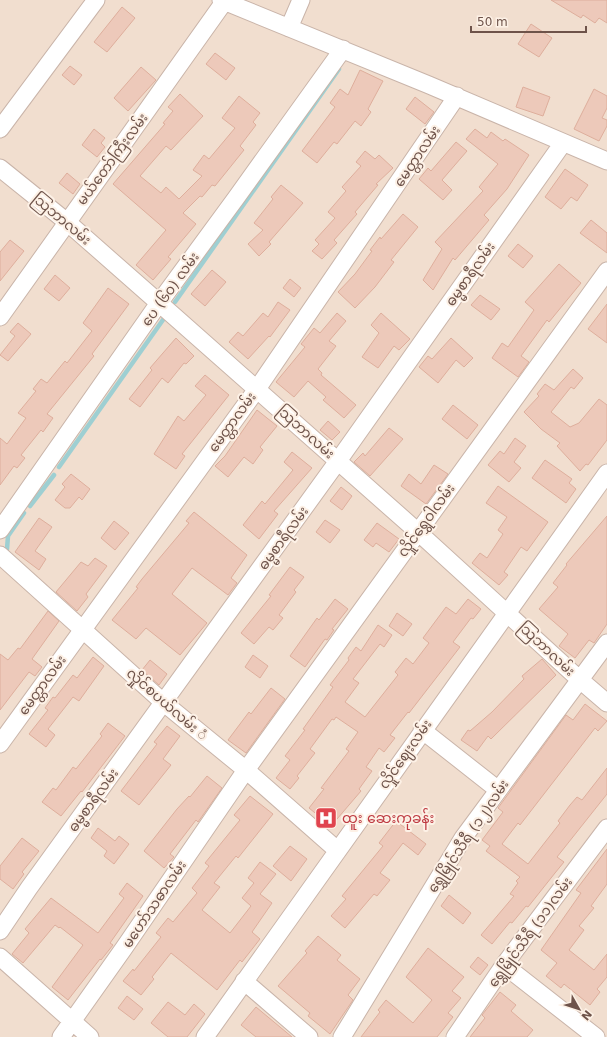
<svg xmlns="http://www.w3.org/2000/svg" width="607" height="1037" font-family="'DejaVu Sans','Noto Sans Myanmar',sans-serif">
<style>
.residential{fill:#f1decf}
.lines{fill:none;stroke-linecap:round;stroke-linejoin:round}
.stream{stroke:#9ecfd2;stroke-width:4.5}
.building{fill:#edc9ba;stroke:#deae9c}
.minor-casing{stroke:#c9b4a9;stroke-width:19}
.minor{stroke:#fff;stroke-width:17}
.labels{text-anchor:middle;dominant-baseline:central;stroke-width:4;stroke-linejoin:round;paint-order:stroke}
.street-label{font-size:14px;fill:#6e534a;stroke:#fdf1e6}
.health-label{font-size:14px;fill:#be3a42;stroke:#fdf1e6;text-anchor:start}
</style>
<rect width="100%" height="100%" fill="#faede0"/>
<path class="residential" d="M0 0H607V1037H0Z"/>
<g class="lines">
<path class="stream" d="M175 302 339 69
M59 467 165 317
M30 506 54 475
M7 549 8 536 24 513"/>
</g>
<path class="building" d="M551 0H607V23L599 18 595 23 583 15 581 18Z
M122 7 135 18 107 52 94 42Z
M531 24 552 38 539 57 518 44Z
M215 53 235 68 226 80 206 64Z
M70 66 82 75 74 85 62 75Z
M141 67 156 80 128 111 114 98Z
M360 70 383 81 368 109 371 112 361 126 355 121 337 144 334 142 317 163 302 151 335 107 330 103 340 89 348 95Z
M523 87 550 97 543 116 516 107Z
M594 89 607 96V108L602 118 607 120V126L599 141 574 129Z
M180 94 203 116 171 150 166 146 140 176 161 193 166 187 179 199 202 176 193 170 204 155 209 159 235 128 222 118 239 96 260 113 253 122 256 125 240 146 244 150 215 186 212 185 202 197 200 196 183 213 196 224 168 257 171 259 153 280 136 265 166 230 113 184 165 124 163 123 173 111 168 107Z
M415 97 434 112 425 124 406 109Z
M94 129 105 138 101 143 105 147 97 157 82 145Z
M475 129 487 138 491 132 503 141 505 139 529 155 507 189 484 215 489 220 455 260 453 258 433 290 423 280 442 249 435 242 483 191 479 187 498 164 466 139Z
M456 142 467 151 442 180 452 190 443 200 419 179 428 168 431 171Z
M365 151 375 159 379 155 393 168 376 184 378 185 355 212 357 214 334 240 337 243 322 259 312 251 319 244 315 240 335 218 328 212 346 191 342 187 361 166 356 162Z
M565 169 588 185 577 201 571 197 561 209 545 197Z
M67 173 80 184 73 194 59 183Z
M281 185 303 203 269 242 271 244 259 256 248 244 263 230 254 223 273 199 271 197Z
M403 214 418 227 391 260 394 262 375 287 355 308 338 292 355 274 372 251 370 250 380 237 381 239Z
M591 220 607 233V253L580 233Z
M10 240 24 251 0 281V252Z
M518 244 533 256 523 268 508 256Z
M559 264 581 283 549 322 547 320 521 356 529 362 518 377 492 358 502 343 508 347 534 310 525 302Z
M212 270 226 282 205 306 191 294Z
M55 275 70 288 59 301 44 289Z
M290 279 301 288 294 297 283 288Z
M108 288 129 304 92 354 94 356 47 414 53 418 43 432 41 430 21 455 25 458 17 468 14 466 0 485V438L7 444 26 418 18 413 36 391 33 389 41 379 47 383 65 361 67 363 92 331 83 323Z
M480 295 500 309 491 320 471 305Z
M278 302 290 310 270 337 269 336 248 359 229 342 238 332 243 336 263 313 268 317Z
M607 304V343L588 329Z
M337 313 346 321 329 341 336 346 318 369 322 373 321 375 356 405 344 418 323 400 326 397 308 381 294 397 276 382 305 347 301 344 314 328 320 333Z
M381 313 410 339 399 350 394 346 378 368 362 357 379 333 371 325Z
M18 323 31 334 8 361 0 355 15 336 10 332Z
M176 338 194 356 186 364 184 363 168 383 162 378 140 407 129 399 152 370 150 368Z
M451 338 473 358 464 367 456 360 438 383 419 367 428 356 432 359Z
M573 369 583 378 574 389 571 387 551 412 570 427 579 423 599 399 607 405V440L588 465 586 464 580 471 557 446 560 443 541 429 524 412 539 396 537 394 545 384 554 390Z
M205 375 229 395 182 454 185 456 176 469 154 454 178 416 184 421 206 395 195 386Z
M453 405 478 425 467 439 442 419Z
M257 410 277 426 260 447 263 450 253 464 244 457 228 477 215 466 225 456Z
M328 421 340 432 332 440 320 430Z
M389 428 403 439 370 476 354 462 363 453 365 456Z
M515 438 526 446 514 462 521 468 509 482 488 465 500 451 504 454Z
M292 452 312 468 274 511 278 514 259 539 243 525 262 501 265 504 293 470 284 462Z
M545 460 572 479 569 483 576 489 566 503 532 478Z
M434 465 448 474 426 504 401 486 409 474 421 484Z
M71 474 90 489 82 500 79 497 70 508H65L55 500 65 487 62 484Z
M498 486 548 522 527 551 521 547 504 572 508 575 499 585 472 563 480 553 487 558 503 534 498 530 507 517 486 503Z
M341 487 352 496 342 510 330 501Z
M194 512 247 555 231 578 237 583 228 595 192 568 172 594 207 623 180 655 146 628 136 639 112 620 138 588 136 587 142 579 189 523 186 521Z
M607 516V624L594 643 589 640 575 658 559 646 568 634 539 609 558 587 553 583 567 565 566 564Z
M39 518 52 527 35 551 46 559 39 570 15 552Z
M325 520 340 530 330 543 316 532Z
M114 521 129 533 115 550 101 538Z
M377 523 399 539 389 552 376 543 373 547 364 540Z
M95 558 107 566 86 594 88 597 77 611 56 592 81 562 88 566Z
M290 567 304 577 294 590 296 592 279 615 283 618 273 630 269 627 254 644 241 633 271 596 269 595Z
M335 599 348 609 332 629 334 630 327 640 325 639 305 667 290 656 317 618 319 620Z
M468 599 481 609 473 619 471 618 453 642 460 647 409 713 408 712 390 735 395 738 384 752 379 748 366 767 372 771 359 789 361 791 331 826 309 808 324 789 321 788 349 751 346 749 358 732 336 717 334 720 332 719 310 749 315 753 297 776 299 778 290 789 276 778 290 760 285 756 305 730 303 729 333 687 330 685 349 660 348 658 356 647 361 651 378 625 392 635 384 647 380 644 353 679 359 683 345 702 365 717 398 675 395 672 406 658 413 664 429 643 423 638 446 607 456 614Z
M48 611 59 621 32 659 42 667 35 676 29 672 0 710V654L8 660 18 648 20 649Z
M397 613 412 624 403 636 389 626Z
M253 655 268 666 260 678 245 667Z
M93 657 104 666 79 701 73 697 48 729 55 735 46 747 29 734 48 710 45 708 53 697 55 698 73 675 77 678Z
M542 659 556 675 491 739 488 736 477 751 461 740 468 730 470 731 492 712 524 679 522 676Z
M150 660 167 674 159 685 142 670Z
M271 688 285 699 246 753 228 740 249 712 251 714Z
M585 704 607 721 598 731 595 728 520 825 518 823 502 844 528 864 560 823 558 821 570 805 577 797 582 800 607 768V794L557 857 564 862 555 873 528 907 526 906 512 923 510 922 492 944 481 935 514 896 510 894 518 883 516 881 520 877 486 851 490 846 482 840 503 812 498 808 566 715 573 720Z
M108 723 125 736 82 792 81 791 61 816 42 802 53 788 56 790 73 767 76 769 102 736 100 734Z
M167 726 180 736 163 759 171 765 139 805 121 791 157 744 154 742Z
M207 776 222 788 198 822 196 820 170 854 174 857 164 868 144 851 177 809 189 796 190 797Z
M250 796 273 814 238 858 236 856 214 883 220 887 202 910 230 933 251 906 242 898 254 883 248 878 260 862 276 874 260 894 272 903 252 932 260 939 242 962 240 960 217 990 171 953 152 977 154 979 141 995 123 981 133 969 134 971 161 937 156 933 168 918 173 922 197 893 192 888 209 866 205 863 240 820 234 815Z
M396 821 426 844 418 855 403 843 380 873 390 880 377 896 374 894 345 928 331 916 346 899 342 896 383 846 379 843Z
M98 828 115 841 119 836 129 844 114 864 104 856 107 851 91 838Z
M22 838 39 851 22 872 24 874 13 889 0 879V866Z
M290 846 307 859 291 881 273 866Z
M607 849V884L591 906 594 908 579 926 584 930 569 950 594 970 607 954V977L597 989 600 992 590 1005 564 984 561 988 546 976 557 963 541 950 581 893 576 890Z
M127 883 143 896 110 943 113 945 101 960 100 959 68 1000 52 987 83 945 60 927 59 928 55 925 23 963 12 954 29 933 25 929 51 898 98 933 124 898 119 894Z
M449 895 471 913 463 924 441 906Z
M318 936 341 955 337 960 360 979 348 995 353 1000 330 1034 308 1016 310 1013 278 986 307 953 305 951Z
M428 948 464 977 452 991 461 998 448 1013 453 1017 437 1037H361L380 1012 378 1010 386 1000 413 1023 432 1000 406 977Z
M478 957 488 965 480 975 470 967Z
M500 992 516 1005 511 1011 533 1030 527 1037H470L485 1018 482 1015Z
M127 996 143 1009 134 1020 118 1008Z
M168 1002 185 1015 194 1004 205 1014 187 1037H168L151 1023Z
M256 1007 292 1037H256L241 1025Z"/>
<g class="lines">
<g class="minor-casing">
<path id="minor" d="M221 0 429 85 607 161
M289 28 301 0
M0 129 96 0
M0 168 67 222 175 317 418 532 579 679 607 703
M0 317 224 2
M0 530 159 303 236 198 343 49
M0 555 164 703 246 770 337 850
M422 730 497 789
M0 744 257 389 457 96
M0 931 29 888 338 461 563 143
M0 957 90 1037
M504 965 596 1037
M244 981 309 1037
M61 1037 124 948 246 770 607 271
M205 1037 607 473
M342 1037 463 838 607 643
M455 1037 504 965 607 828"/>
</g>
<use href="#minor" class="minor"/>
</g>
<defs>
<g id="hospital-square" transform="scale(1.15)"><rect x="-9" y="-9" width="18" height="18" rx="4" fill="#e0444e" stroke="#fdf1e6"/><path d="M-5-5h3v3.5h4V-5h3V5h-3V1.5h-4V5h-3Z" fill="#fff"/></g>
</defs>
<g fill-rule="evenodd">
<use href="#hospital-square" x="326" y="818"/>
</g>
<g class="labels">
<g class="street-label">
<text transform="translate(417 156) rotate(-56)">မေတ္တာလမ်း</text>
<text transform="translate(112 159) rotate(-54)">မယ်တော်ကြီးလမ်း</text>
<text transform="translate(62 219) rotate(40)">သြဘာလမ်း</text>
<text transform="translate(470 274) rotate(-55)">ဓမ္မစာရီလမ်း</text>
<text transform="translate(170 289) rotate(-54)">ပေ (၆၀) လမ်း</text>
<text transform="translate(232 422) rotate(-54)">မေတ္တာလမ်း</text>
<text transform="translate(306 432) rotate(42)">သြဘာလမ်း</text>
<text transform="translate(426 520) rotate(-54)">လှိုင်ရွှေဝါလမ်း</text>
<text transform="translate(283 538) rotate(-54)">ဓမ္မစာရီလမ်း</text>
<text transform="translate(547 649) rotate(43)">သြဘာလမ်း</text>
<text transform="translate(42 685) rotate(-54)">မေတ္တာလမ်း</text>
<text transform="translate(167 704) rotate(41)">လှိုင်စပယ်လမ်း ံ</text>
<text transform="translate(405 754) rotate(-55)">လှိုင်ဈေးလမ်း</text>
<text transform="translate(93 800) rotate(-54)">ဓမ္မစာရီလမ်း</text>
<text transform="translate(468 836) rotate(-56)">ရွှေမြိုင်သီရီ (၁၂)လမ်း</text>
<text transform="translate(154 904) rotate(-56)">မဟော်သဓာလမ်း</text>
<text transform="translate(530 932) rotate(-54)">ရွှေမြိုင်သီရီ (၁၁)လမ်း</text>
</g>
<g class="health-label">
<text x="342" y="818">ထူး ဆေးကုခန်း</text>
</g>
</g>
<g transform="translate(579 1009) rotate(129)" stroke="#fdf1e6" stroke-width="3" paint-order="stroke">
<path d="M0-3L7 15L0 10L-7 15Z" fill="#6e534a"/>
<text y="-6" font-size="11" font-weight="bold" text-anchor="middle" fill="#6e534a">N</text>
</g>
<path d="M471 26v6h115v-6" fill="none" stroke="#6e534a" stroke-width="2"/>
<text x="477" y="26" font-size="12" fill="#6e534a" stroke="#fdf1e6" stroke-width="3" paint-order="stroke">50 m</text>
</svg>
